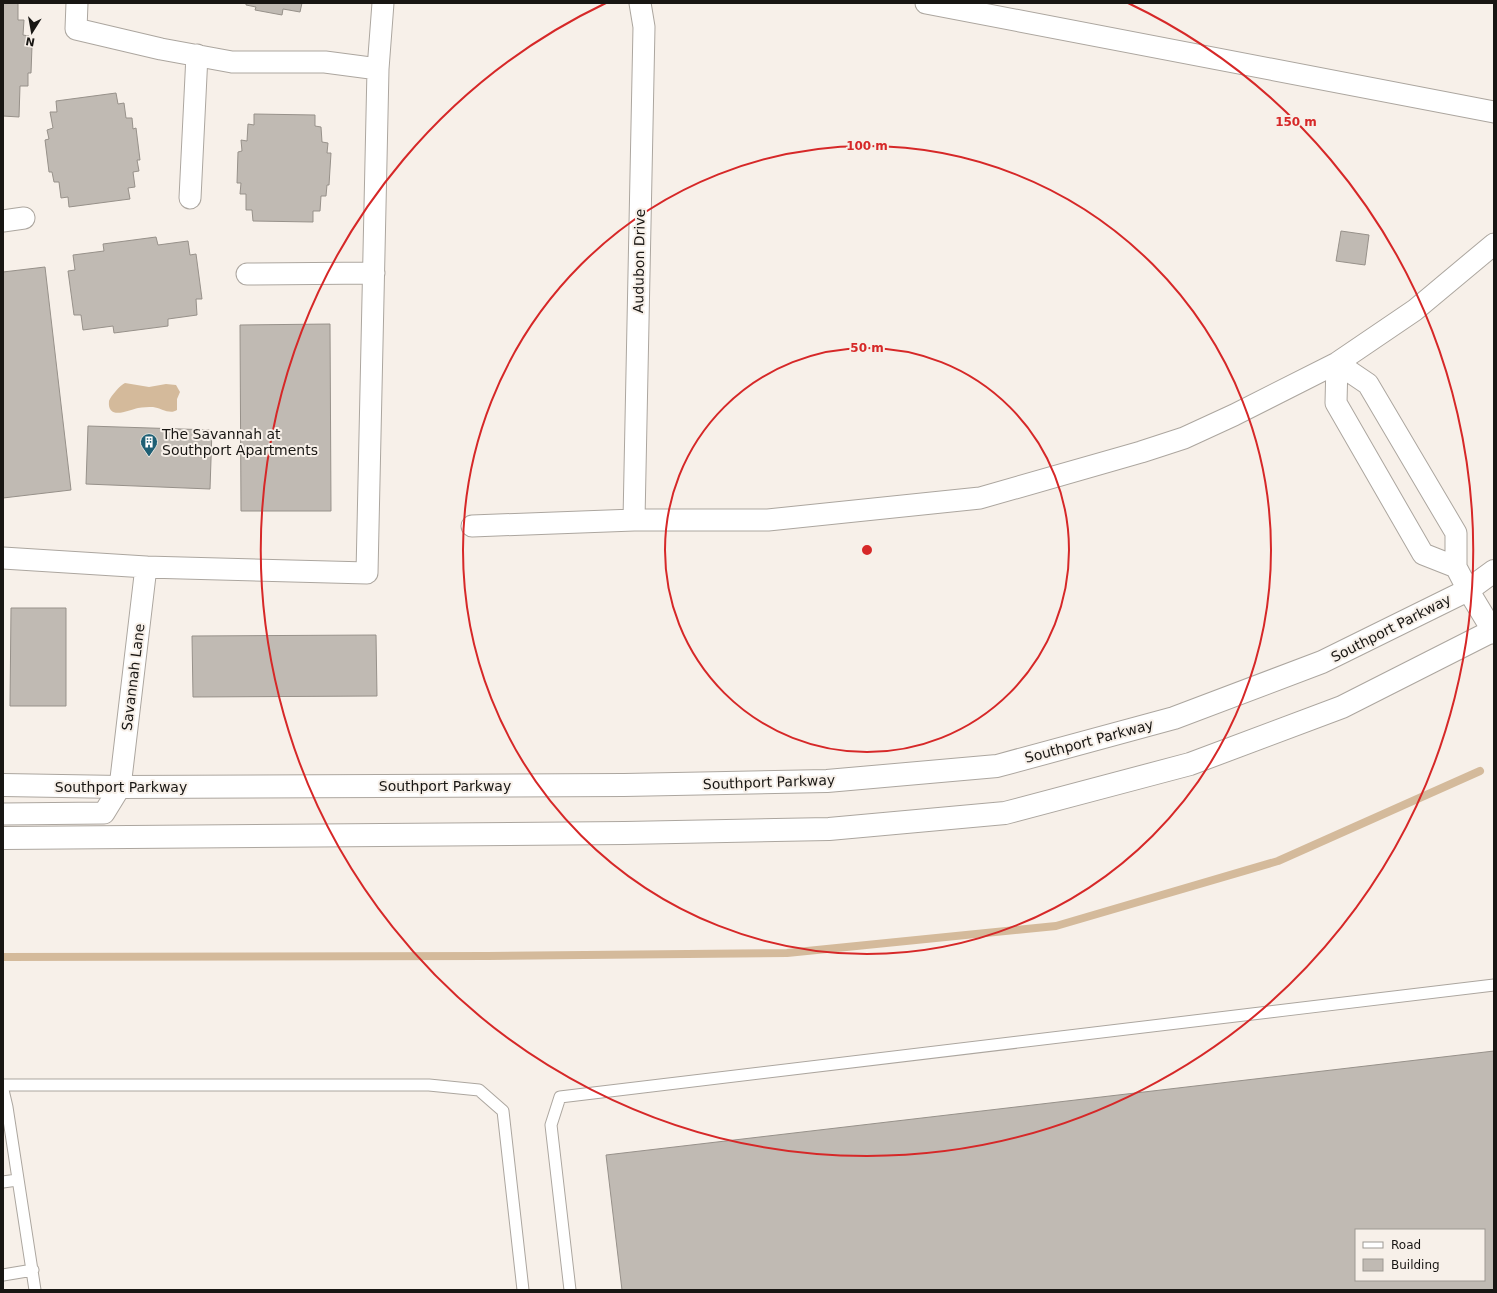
<svg xmlns="http://www.w3.org/2000/svg" width="1497" height="1293" font-family="'DejaVu Sans',sans-serif">
<style>
.water{fill:#d4ba9b}
.lines{fill:none;stroke-linecap:round;stroke-linejoin:round}
.stream{stroke:#d4ba9b;stroke-width:8}
.building{fill:#c0bab3;stroke:#97918a;fill-rule:evenodd}
.lane-casing{stroke:#aca69f;stroke-width:13}
.street-casing{stroke:#aca69f;stroke-width:23}
.secondary-casing{stroke:#aca69f;stroke-width:24}
.lane{stroke:#fff;stroke-width:11}
.street{stroke:#fff;stroke-width:21}
.secondary{stroke:#fff;stroke-width:22}
.ring{fill:none;stroke:#d62828;stroke-width:2}
.labels{text-anchor:middle;dominant-baseline:central;stroke-width:4;stroke-linejoin:round;paint-order:stroke}
.street-label{font-size:14px;fill:#181613;stroke:#f7f0e9}
.poi-label{font-size:14px;fill:#181613;stroke:#f7f0e9;text-anchor:start}
.centre{fill:#d62828;stroke:#f7f0e9;stroke-width:2}
.ring-label{font-size:12px;text-anchor:middle;font-weight:bold;fill:#d62828;stroke:#f7f0e9;stroke-width:4;stroke-linejoin:round;paint-order:stroke}
</style>
<rect width="100%" height="100%" fill="#f7f0e9"/>
<path class="water" d="M125 383 149 387 166 384 176 385 180 392 177 399V410C170 415 161 408 153 407 148 407 143 407 138 408 129 410 107 421 109 401 111 396 120 385 125 383Z"/>
<g class="lines">
<path class="stream" d="M3 957 488 956 787 953 1056 926 1278 861 1480 771"/>
</g>
<path class="building" d="M3 3H18V20H24L23 35 29 36 28 46H32L31 73H28V86H20L19 117 3 116V123Z
M246 3H302L300 12 283 9 282 15 255 10 256 7 246 5Z
M116 93 118 104 124 103 126 118H132L133 129 136 128 140 160H137L139 171 133 172 135 187 128 188 130 199 69 207 68 197 61 198 59 182H54L52 172H49L45 140 49 139 47 130 53 128 50 112H57L56 101Z
M254 114 315 115V126L321 127 322 142 328 143 327 153H331L329 185H327L326 196H321L320 211H313V222L253 221 252 210H246V194H240L241 183H237L238 152 242 151 241 140 247 141 248 124 254 125Z
M1341 231 1369 235 1365 265 1336 261Z
M156 237 158 245 188 241 190 255 196 254 202 299H196L197 315 168 319V326L114 333 113 326 83 330 81 315H74L68 271 75 270 73 255 104 251 103 244Z
M45 267 71 490 3 498V272Z
M330 324 331 511H241L240 325Z
M88 426 212 430 210 489 86 484Z
M11 608H66V706H10Z
M376 635 377 696 193 697 192 636Z
M1494 1051V1290H622L606 1155ZM1356 1230H1484V1280H1356Z"/>
<g class="lines">
<g class="lane-casing">
<path id="lane" d="M3 1085H429L479 1090 503 1111 523 1290
M3 1090 7 1107 35 1290
M3 1182 17 1180
M3 1275 33 1270
M570 1290 551 1125 560 1097 1494 985"/>
</g>
<g class="street-casing">
<path id="street" d="M77 3 76 29 161 49 232 62H325L378 69
M926 3 1494 112
M190 198 197 55
M3 221 24 218
M247 274 374 273
M1337 363 1368 384 1456 533V567L1468 590 1494 633
M1337 363 1336 403 1423 554 1456 567
M634 520 644 27 640 3
M472 526 634 520H768L980 498 1141 452 1184 438 1234 415 1337 363 1415 310 1494 244
M3 558 146 567 367 573 378 69 383 3
M3 814 104 813 120 787 146 567"/>
</g>
<g class="secondary-casing">
<path id="secondary" d="M3 785 120 787 624 785 827 781 997 766 1174 718 1322 662 1468 590 1494 571
M3 838 625 833 829 829 1005 813 1190 764 1342 707 1494 630"/>
</g>
<use href="#lane" class="lane"/>
<use href="#street" class="street"/>
<use href="#secondary" class="secondary"/>
</g>
<g class="ring">
<circle cx="867" cy="550" r="202"/>
<circle cx="867" cy="550" r="404"/>
<path d="M1128 3A606 606 0 1 1 606 3"/>
</g>
<defs>
<g id="building-pin" transform="scale(0.9)"><path d="M0 17L-7.5 6A9.5 9.5 0 1 1 7.5 6Z" fill="#1e5f74" stroke="#f7f0e9"/><path d="M-4-6H4V6H1V3H-1V6H-4ZM-2.5-4.3h1.7v1.8h-1.7ZM.8-4.3h1.7v1.8H.8ZM-2.5-1h1.7V.8h-1.7ZM.8-1h1.7V.8H.8Z" fill="#fff"/></g>
</defs>
<g fill-rule="evenodd">
<use href="#building-pin" x="149" y="442"/>
</g>
<g class="labels">
<g class="street-label">
<text transform="translate(639 261) rotate(-89)">Audubon Drive</text>
<text transform="translate(1391 628) rotate(-27)">Southport Parkway</text>
<text transform="translate(133 677) rotate(-83)">Savannah Lane</text>
<text transform="translate(1089 741) rotate(-15)">Southport Parkway</text>
<text transform="translate(769 782) rotate(-2)">Southport Parkway</text>
<text x="445" y="786">Southport Parkway</text>
<text x="121" y="787">Southport Parkway</text>
</g>
<g class="poi-label">
<text x="162" y="434">The Savannah at<tspan x="162" dy="16">Southport Apartments</tspan></text>
</g>
</g>
<circle cx="867" cy="550" r="6" class="centre"/>
<g class="ring-label">
<text x="1296" y="126">150 m</text>
<text x="867" y="150">100 m</text>
<text x="867" y="352">50 m</text>
</g>
<rect width="1497" height="1293" fill="none" stroke="#181613" stroke-width="8"/>
<rect x="1355" y="1229" width="130" height="52" fill="#f7f0e9" stroke="#9e9993"/>
<rect x="1363" y="1242" width="20" height="6" fill="#ffffff" stroke="#9e9993"/>
<text x="1391" y="1249" font-size="12" fill="#181613">Road</text>
<rect x="1363" y="1259" width="20" height="12" fill="#c0bab3" stroke="#9e9993"/>
<text x="1391" y="1269" font-size="12" fill="#181613">Building</text>
<g transform="translate(32 32) rotate(191)" stroke="#f7f0e9" stroke-width="3" paint-order="stroke">
<path d="M0-3L7 15L0 10L-7 15Z" fill="#181613"/>
<text y="-6" font-size="11" font-weight="bold" text-anchor="middle" fill="#181613">N</text>
</g>
</svg>
